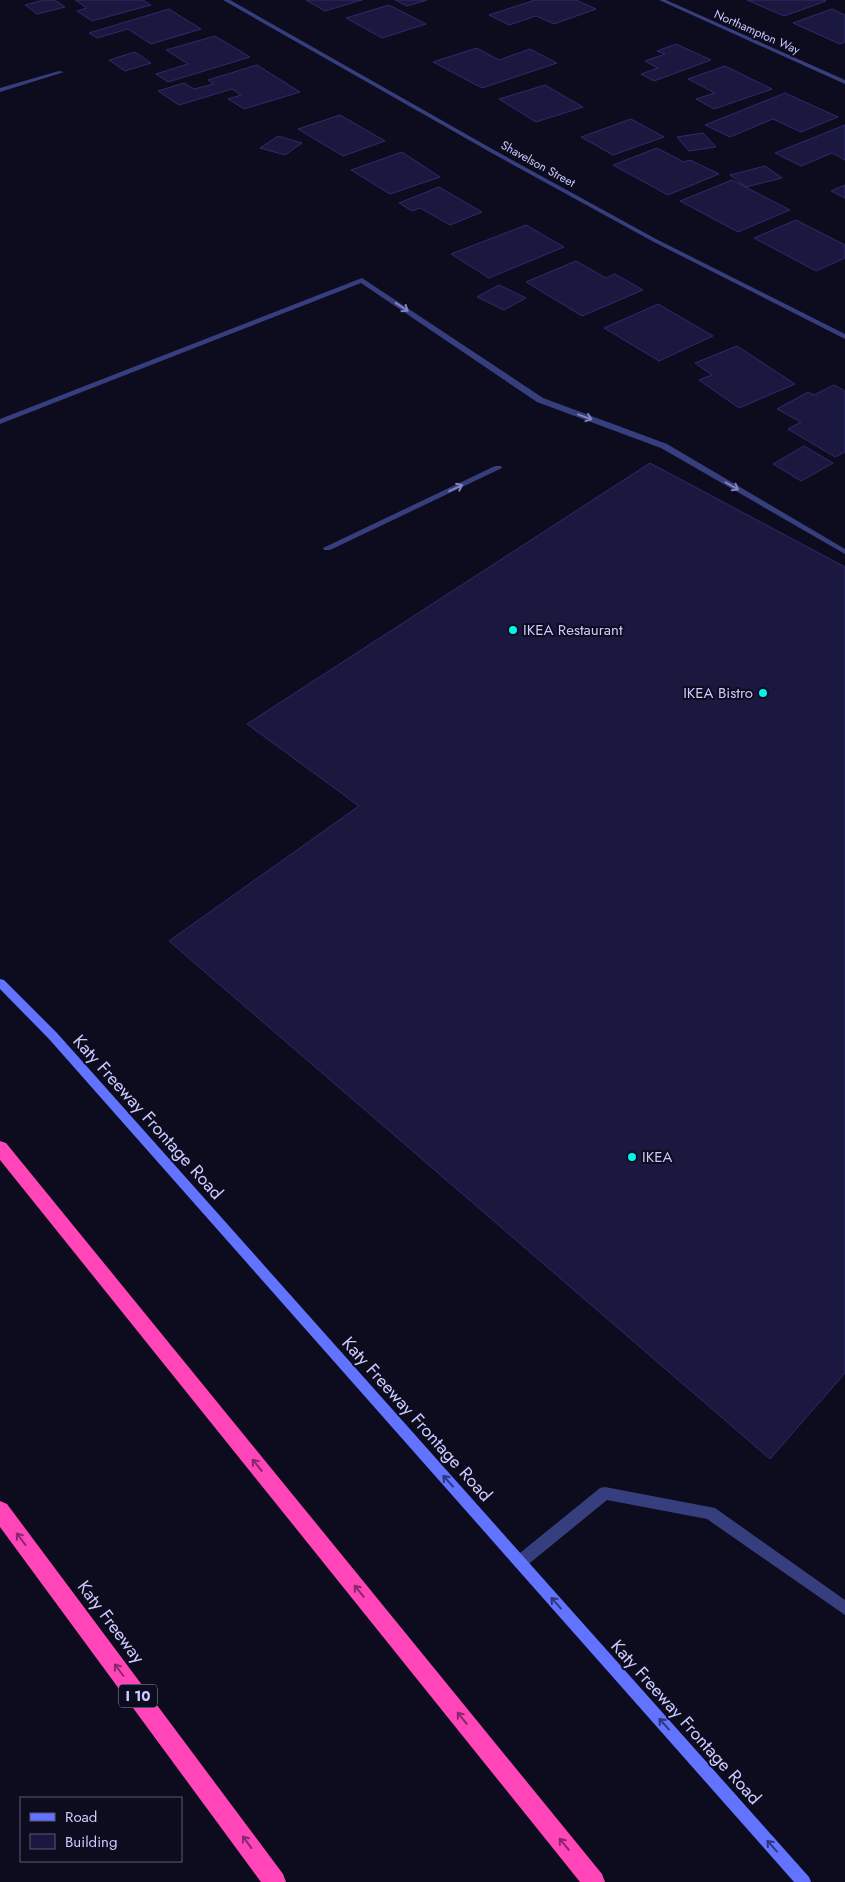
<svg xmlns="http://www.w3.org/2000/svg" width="845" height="1882" font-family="Jost,sans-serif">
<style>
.building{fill:#1b1840;stroke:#2e2a6c}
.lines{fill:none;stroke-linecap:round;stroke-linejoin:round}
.lane{fill:#373e7e;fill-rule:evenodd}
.street{fill:#373e7e;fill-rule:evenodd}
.secondary{fill:#6173ff;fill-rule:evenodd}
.highway{fill:#ff45b8;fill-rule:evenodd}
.oneway{stroke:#8084be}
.oneway2{stroke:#86286c}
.oneway3{stroke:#2f3579}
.poi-dot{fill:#00f5ec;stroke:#0d0c1f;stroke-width:2}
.labels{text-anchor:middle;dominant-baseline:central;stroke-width:4;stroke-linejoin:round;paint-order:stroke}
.far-street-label{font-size:12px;fill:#cacbff;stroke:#0d0c1f}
.shield{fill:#0d0c1f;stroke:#9192bc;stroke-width:1}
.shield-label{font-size:14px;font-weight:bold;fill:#cacbff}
.poi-label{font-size:15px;fill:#cacbff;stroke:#0d0c1f;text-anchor:start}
.near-street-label{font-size:18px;fill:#cacbff;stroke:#0d0c1f}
</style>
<rect width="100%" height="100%" fill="#0d0c1f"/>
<path class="building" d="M44 0H55L65 7 37 14 25 5Z
M75 0H143L151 5 92 21 77 11 87 8Z
M306 0H362L325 11Z
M395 0H427L407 6Z
M535 0H576L596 9 554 24 536 16 509 25 489 15Z
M747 0H823L826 1 784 16Z
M389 5 426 24 382 38 346 18Z
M169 9 201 29 151 44 128 29 97 38 89 33Z
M832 9 845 15V42L840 44 793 23Z
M215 36 250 57 168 82 156 74 188 64 166 50Z
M676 44 711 60 654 81 641 74 658 68 645 61 665 54 657 51Z
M477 48 499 60 530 49 557 63 482 88 433 62Z
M135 52 151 63 125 71 109 60Z
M257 65 300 92 244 109 228 99 241 95 232 89 179 105 158 91 184 83 194 89 214 84 208 80Z
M725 66 772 89 714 109 696 99 715 93 688 79Z
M545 85 583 107 536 122 499 99Z
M785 93 838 117 801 132 773 119 730 137 705 125Z
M340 115 385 141 343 156 298 129Z
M631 119 664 137 613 155 581 137Z
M845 125V160L832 153 801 166 775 153Z
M703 133 716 147 689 151 677 137Z
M278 136 302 143 285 155 260 148Z
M657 148 684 162 690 160 719 174 668 195 613 165Z
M402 152 440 177 390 194 351 170Z
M765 166 782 178 746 187 730 175Z
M732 180 790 210 738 232 680 201Z
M845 185V198L831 191Z
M439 187 482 212 450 225 420 208 412 211 399 203Z
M796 220 845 245V258L816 271 754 238Z
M526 225 564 247 489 278 451 254Z
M576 261 606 278 615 274 643 290 582 316 526 282Z
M499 285 526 298 504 310 477 297Z
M658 304 713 336 659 361 604 328Z
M737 346 795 384 739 408 699 380 712 375 695 363Z
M834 385 845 391V452L835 457 788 429 801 422 777 409 808 392 814 395Z
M804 446 833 463 801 481 773 464Z
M650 463 845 567V1373L770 1459 169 941 359 806 247 724Z"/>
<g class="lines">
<path class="lane" d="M59 71 64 72 0 92V88Z
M362 278 543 398 667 444 845 549V554L661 448 537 402 361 283 0 424V419Z
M495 466H501L502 468 330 550H324L323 548Z
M605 1487 715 1508 845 1600V1615L707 1519 607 1500 525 1567 520 1569 515 1567 513 1562 515 1557 600 1488Z"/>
<path class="street" d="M223 0H230L494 150 656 239 845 334V339L652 241 490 152Z
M659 0H666L845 80V84Z"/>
<path class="secondary" d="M0 979 4 980 57 1033 809 1877 811 1882H794L49 1039 0 989Z"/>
<path class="highway" d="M0 1141 6 1143 602 1874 605 1882H580L0 1160Z
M0 1501 7 1504 283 1874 286 1882H261L0 1527Z"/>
</g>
<defs><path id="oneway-shaft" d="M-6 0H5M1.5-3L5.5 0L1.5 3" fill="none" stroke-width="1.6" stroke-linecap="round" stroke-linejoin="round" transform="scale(1.25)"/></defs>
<g class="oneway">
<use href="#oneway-shaft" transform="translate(402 307) rotate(34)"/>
<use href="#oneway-shaft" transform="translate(585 417) rotate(20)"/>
<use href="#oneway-shaft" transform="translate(732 486) rotate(30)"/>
<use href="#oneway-shaft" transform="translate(456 488) rotate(-25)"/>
</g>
<g class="oneway2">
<use href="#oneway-shaft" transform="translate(257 1465) rotate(-129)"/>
<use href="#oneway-shaft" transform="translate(21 1539) rotate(-127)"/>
<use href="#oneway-shaft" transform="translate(359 1591) rotate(-129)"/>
<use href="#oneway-shaft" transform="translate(119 1670) rotate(-127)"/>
<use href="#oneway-shaft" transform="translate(462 1718) rotate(-129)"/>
<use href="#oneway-shaft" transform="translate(247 1842) rotate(-126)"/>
<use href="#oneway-shaft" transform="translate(564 1844) rotate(-129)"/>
</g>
<g class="oneway3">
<use href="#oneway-shaft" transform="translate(448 1481) rotate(-132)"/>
<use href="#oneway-shaft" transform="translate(556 1603) rotate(-132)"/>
<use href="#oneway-shaft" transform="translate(664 1724) rotate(-132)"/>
<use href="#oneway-shaft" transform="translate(772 1846) rotate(-132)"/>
</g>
<g class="poi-dot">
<circle cx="513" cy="630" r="5"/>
<circle cx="763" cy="693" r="5"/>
<circle cx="632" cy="1157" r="5"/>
</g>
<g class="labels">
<g class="far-street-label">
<text transform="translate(757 32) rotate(24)">Northampton Way</text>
<text transform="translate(538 164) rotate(29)">Shavelson Street</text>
</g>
<rect class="shield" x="119" y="1684.5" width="38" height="23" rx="4"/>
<g class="shield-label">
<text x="138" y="1696">I 10</text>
</g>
<g class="poi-label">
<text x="523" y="630">IKEA Restaurant</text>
<text x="753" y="693" text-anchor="end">IKEA Bistro</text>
<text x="642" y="1157">IKEA</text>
</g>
<g class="near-street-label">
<text transform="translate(148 1117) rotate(48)">Katy Freeway Frontage Road</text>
<text transform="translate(417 1419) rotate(48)">Katy Freeway Frontage Road</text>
<text transform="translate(111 1622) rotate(53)">Katy Freeway</text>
<text transform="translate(686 1722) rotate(48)">Katy Freeway Frontage Road</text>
</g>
</g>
<rect x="20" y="1797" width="162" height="65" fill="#0d0c1f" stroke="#595879"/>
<rect x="30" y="1813" width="25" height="8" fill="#6173ff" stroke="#595879"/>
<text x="65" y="1822" font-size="15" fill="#cacbff">Road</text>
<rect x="30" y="1834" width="25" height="15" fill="#1b1840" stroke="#595879"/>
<text x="65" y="1847" font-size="15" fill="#cacbff">Building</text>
</svg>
